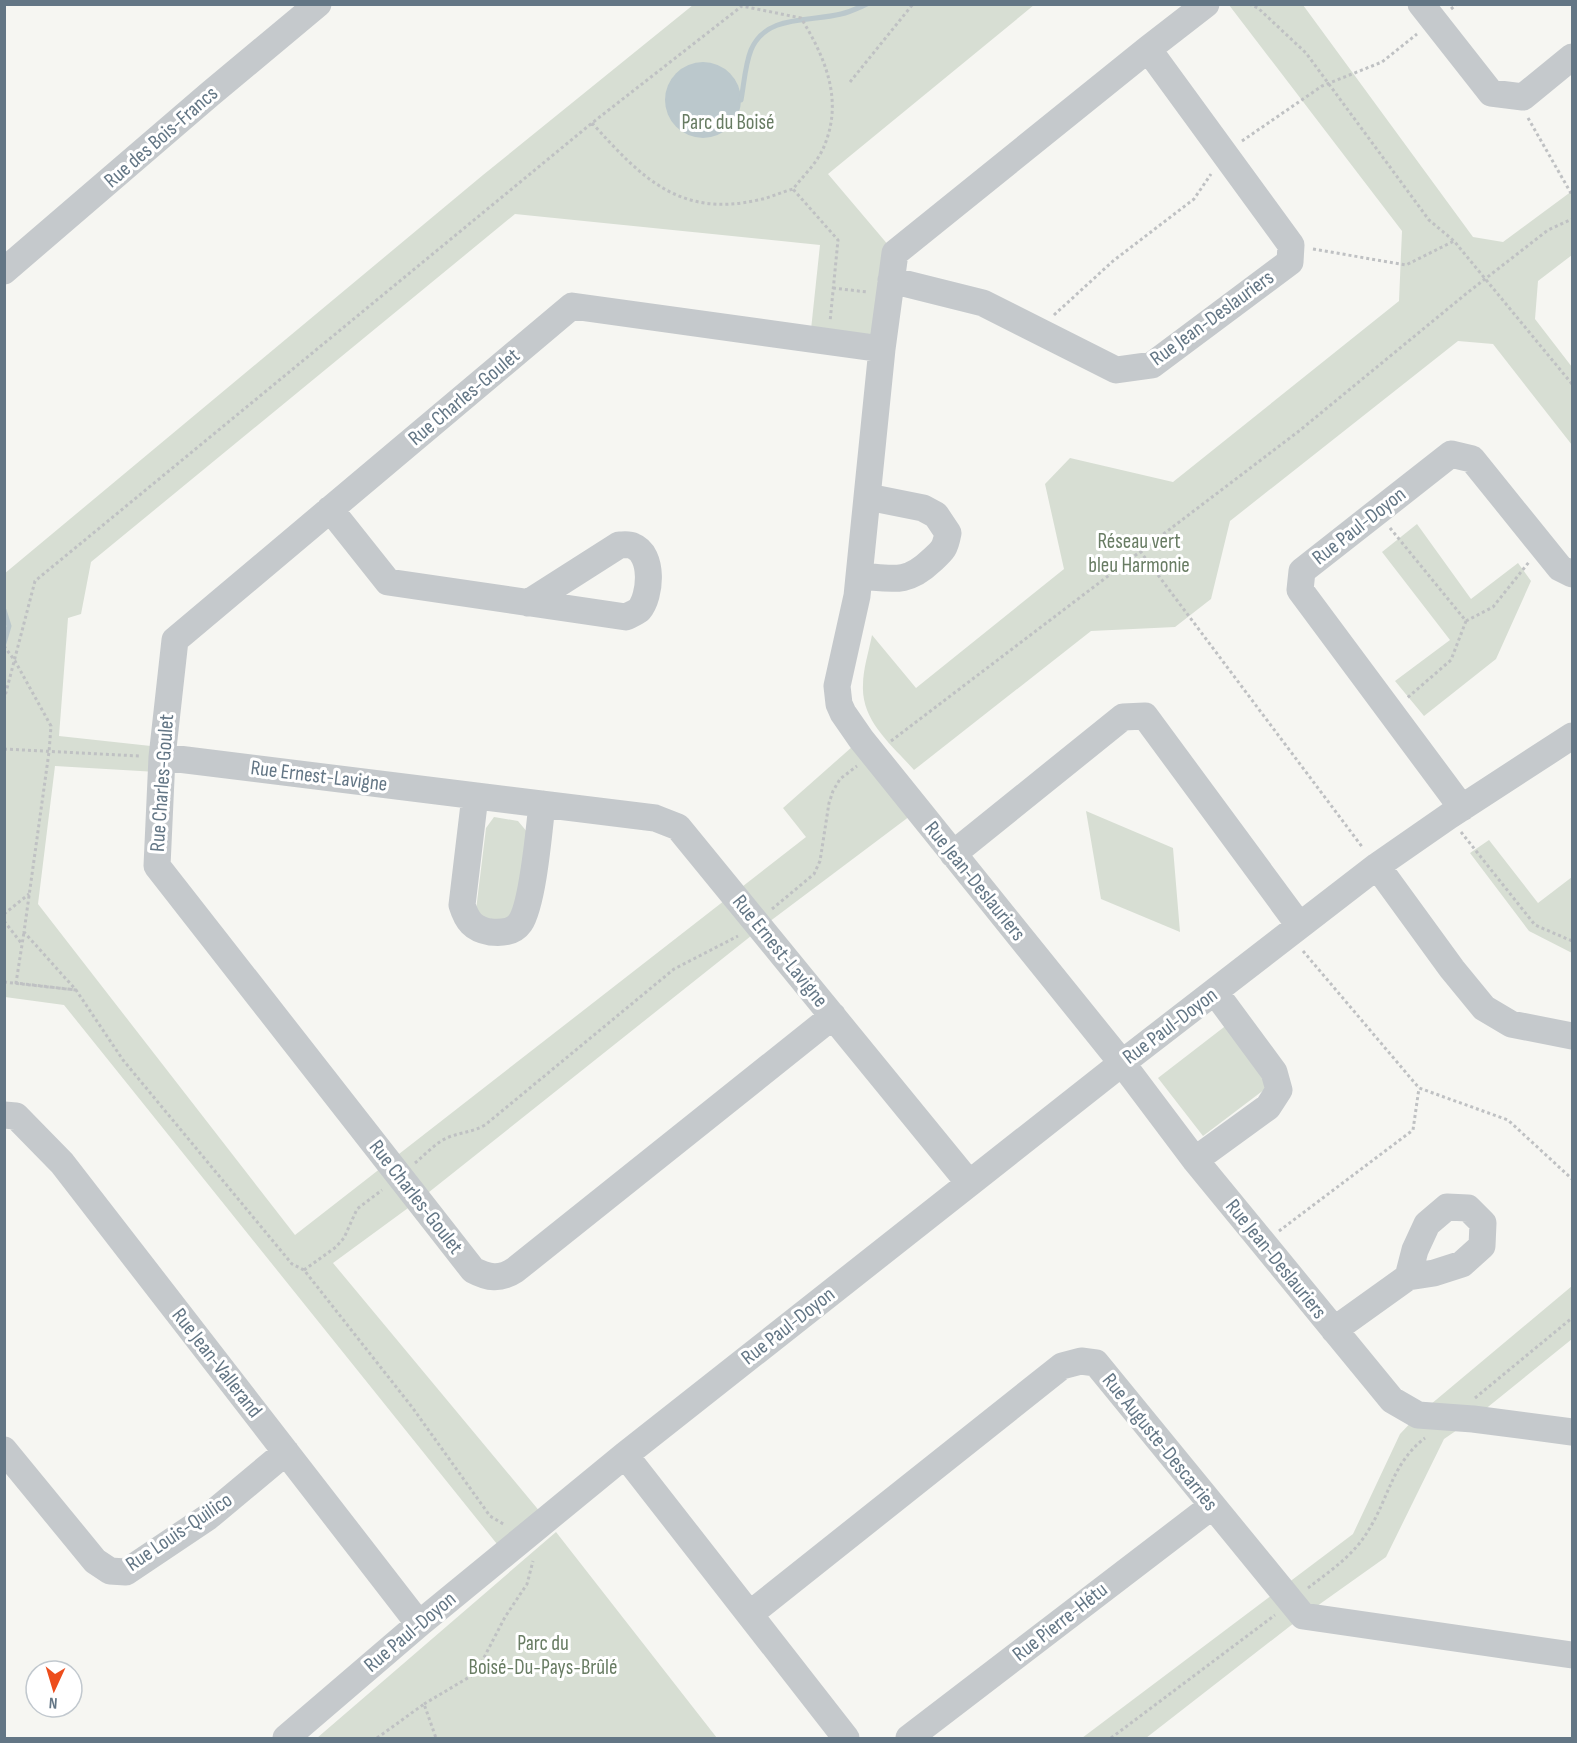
<svg xmlns="http://www.w3.org/2000/svg" width="1577" height="1743" font-family="'Sofia Sans Condensed',sans-serif">
<style>
.green{fill:#d7ded3}
.water{fill:#bbc8cc}
.lines{fill:none;stroke-linecap:round;stroke-linejoin:round}
.stream{stroke:#bbc8cc;stroke-width:5}
.path{stroke:#bfc1c3;stroke-width:3;stroke-dasharray:3 3;stroke-linecap:butt}
.minor{stroke:#c5c9cc;stroke-width:27}
.labels{text-anchor:middle;dominant-baseline:central;stroke-width:6;stroke-linejoin:round;paint-order:stroke}
.park-label{font-size:21px;fill:#687c63;stroke:#fff}
.street-label{font-size:21px;fill:#637685;stroke:#fff}
</style>
<rect width="100%" height="100%" fill="#f6f6f2"/>
<path class="green" d="M693 5H1034L828 174 895 253 882 349 810 339 820 245 515 214 91 562 81 614 68 618 59 736 160 747 157 772 55 766 38 904 295 1235 806 837 783 808 861 739 918 810 761 928 419 1200 333 1263 541 1513 497 1544 64 1005 5 997 4 574 483 175Z
M1229 5H1303L1473 237 1503 242 1572 191V255L1538 281 1535 319 1572 367V445L1493 344 1458 341 1230 521 1211 599 1175 627 1091 631 914 770C892 745 861 721 863 685 863 669 869 651 872 635L916 688 1064 569 1045 484 1070 458 1173 482 1399 301 1402 231Z
M1417 524 1471 599 1518 563 1531 581 1496 659 1424 716 1395 681 1450 640 1382 552Z
M1086 811 1173 848 1180 932 1101 899Z
M494 817 518 821 528 833 513 920 483 923 476 910 486 828Z
M1489 840 1538 903 1572 877V953L1529 931 1470 853Z
M1228 1024 1273 1083 1203 1136 1158 1078Z
M1572 1286V1339L1473 1419 1444 1439 1386 1557 1303 1616 1146 1738H1082L1353 1534 1400 1434 1418 1415Z
M556 1532 717 1738H317Z"/>
<path class="water" d="M665 100a38 38 0 1 1 76 0a38 38 0 1 1-76 0Z"/>
<g class="lines">
<path class="stream" d="M741 100C744 84 745 65 751 50 766 14 810 22 841 14 850 12 858 8 867 4
M4 610 9 626 4 643"/>
<path class="path" d="M1249 4 1258 8 1306 53 1429 220 1454 241 1572 384
M1451 9 1457 4
M850 82 913 4
M1528 118 1572 195
M592 123C641 177 679 218 758 200 770 198 781 192 793 189
M1242 141 1322 86 1382 62 1417 34
M1313 249 1406 265 1454 241
M833 288 867 292
M1054 315 1113 261 1194 199 1211 174
M1390 528 1466 621 1451 660 1406 699
M1140 551 1363 848
M1466 621 1493 607 1529 562
M4 646 15 661 51 726 49 752 24 932 76 990 123 1060 292 1264 304 1270 412 1407 490 1516 505 1525
M4 700 35 581 592 123 742 6 801 18C825 57 843 99 825 144 819 161 804 175 793 189L838 240 830 322
M891 741 1299 431 1467 293 1548 230 1572 219
M4 749 139 756
M1461 832 1535 925 1572 941
M772 909 814 874 820 861 829 803 833 791 840 779 857 766
M4 914 29 894
M4 921 22 944
M1303 951 1419 1088 1508 1120 1572 1179
M4 982 76 990 16 983 24 932
M415 1163C426 1154 436 1142 449 1137 462 1132 473 1132 485 1125L674 969 738 936
M1279 1231 1413 1130 1419 1088
M304 1270 336 1247 344 1238 357 1209 382 1190
M1475 1398 1572 1318
M1308 1588C1330 1571 1354 1555 1368 1531 1389 1498 1392 1463 1425 1438
M424 1704 476 1673 505 1617 527 1584 533 1561
M377 1738 424 1704 436 1738
M1111 1738 1275 1615"/>
<path class="minor" d="M1206 4 1148 49 895 253 882 349 857 596 837 686 839 704 843 713 861 739 1122 1063 1195 1160 1392 1400 1418 1415 1473 1419 1572 1432
M1421 4 1491 93 1523 97 1572 57
M4 271 210 94 318 4
M891 280 983 303 1116 370 1152 365 1290 262 1291 245 1148 49
M330 509 388 582 626 617C630 615 635 613 639 610 651 596 654 554 633 546 629 544 623 545 619 545L528 603
M859 576C891 578 906 585 931 561 943 550 945 549 948 533L936 515 923 508 868 497
M162 757 655 818 678 827 969 1183
M475 796 462 905C467 921 473 929 490 932 501 933 513 933 520 923 533 904 539 830 542 804
M1462 808 1300 590 1302 571 1451 454 1472 459 1560 568 1572 574
M953 854 1123 717 1145 716 1299 925
M1377 866 1452 969 1484 1008 1511 1024 1572 1036
M833 1016 515 1270C500 1280 488 1278 473 1270L157 866 162 757 175 640 572 306 882 349
M4 1115 16 1116 62 1163 419 1624
M1195 1160 1268 1107 1279 1090 1274 1072 1215 992
M1334 1330 1408 1277 1434 1273 1462 1264 1482 1246 1483 1223 1468 1208 1447 1207 1427 1224 1415 1250 1408 1277
M4 1450 95 1561 110 1571 126 1572 208 1517 286 1452
M625 1455 846 1738
M750 1614 1062 1366 1081 1361 1096 1363 1303 1616 1572 1655
M286 1738 419 1624 625 1455 1122 1063 1377 866 1449 816 1572 736
M909 1738 1212 1506"/>
</g>
<g class="labels">
<g class="park-label">
<text x="728" y="122">Parc du Boisé</text>
<text x="1139" y="541">Réseau vert<tspan x="1139" dy="24">bleu Harmonie</tspan></text>
<text x="543" y="1643">Parc du<tspan x="543" dy="24">Boisé-Du-Pays-Brûlé</tspan></text>
</g>
<g class="street-label">
<text transform="translate(161 137) rotate(-41)">Rue des Bois-Francs</text>
<text transform="translate(1212 318) rotate(-36)">Rue Jean-Deslauriers</text>
<text transform="translate(464 397) rotate(-40)">Rue Charles-Goulet</text>
<text transform="translate(1359 526) rotate(-38)">Rue Paul-Doyon</text>
<text transform="translate(319 776) rotate(7)">Rue Ernest-Lavigne</text>
<text transform="translate(162 783) rotate(-86)">Rue Charles-Goulet</text>
<text transform="translate(975 881) rotate(51)">Rue Jean-Deslauriers</text>
<text transform="translate(780 951) rotate(51)">Rue Ernest-Lavigne</text>
<text transform="translate(1170 1026) rotate(-37)">Rue Paul-Doyon</text>
<text transform="translate(416 1197) rotate(52)">Rue Charles-Goulet</text>
<text transform="translate(1276 1259) rotate(51)">Rue Jean-Deslauriers</text>
<text transform="translate(788 1326) rotate(-38)">Rue Paul-Doyon</text>
<text transform="translate(217 1363) rotate(52)">Rue Jean-Vallerand</text>
<text transform="translate(1160 1442) rotate(51)">Rue Auguste-Descarries</text>
<text transform="translate(179 1532) rotate(-34)">Rue Louis-Quilico</text>
<text transform="translate(1060 1622) rotate(-38)">Rue Pierre-Hétu</text>
<text transform="translate(410 1632) rotate(-40)">Rue Paul-Doyon</text>
</g>
</g>
<rect width="1577" height="1743" fill="none" stroke="#637685" stroke-width="12"/>
<g transform="translate(54 1689) rotate(184)"><circle r="28" fill="#ffffff" stroke="#c1c8ce" stroke-width="1.5"/>
<path d="M0-4.5L10 22L0 15L-10 22Z" fill="#ed4d1c"/>
<text y="-9" font-size="16" font-weight="bold" text-anchor="middle" fill="#637685">N</text>
</g>
</svg>
